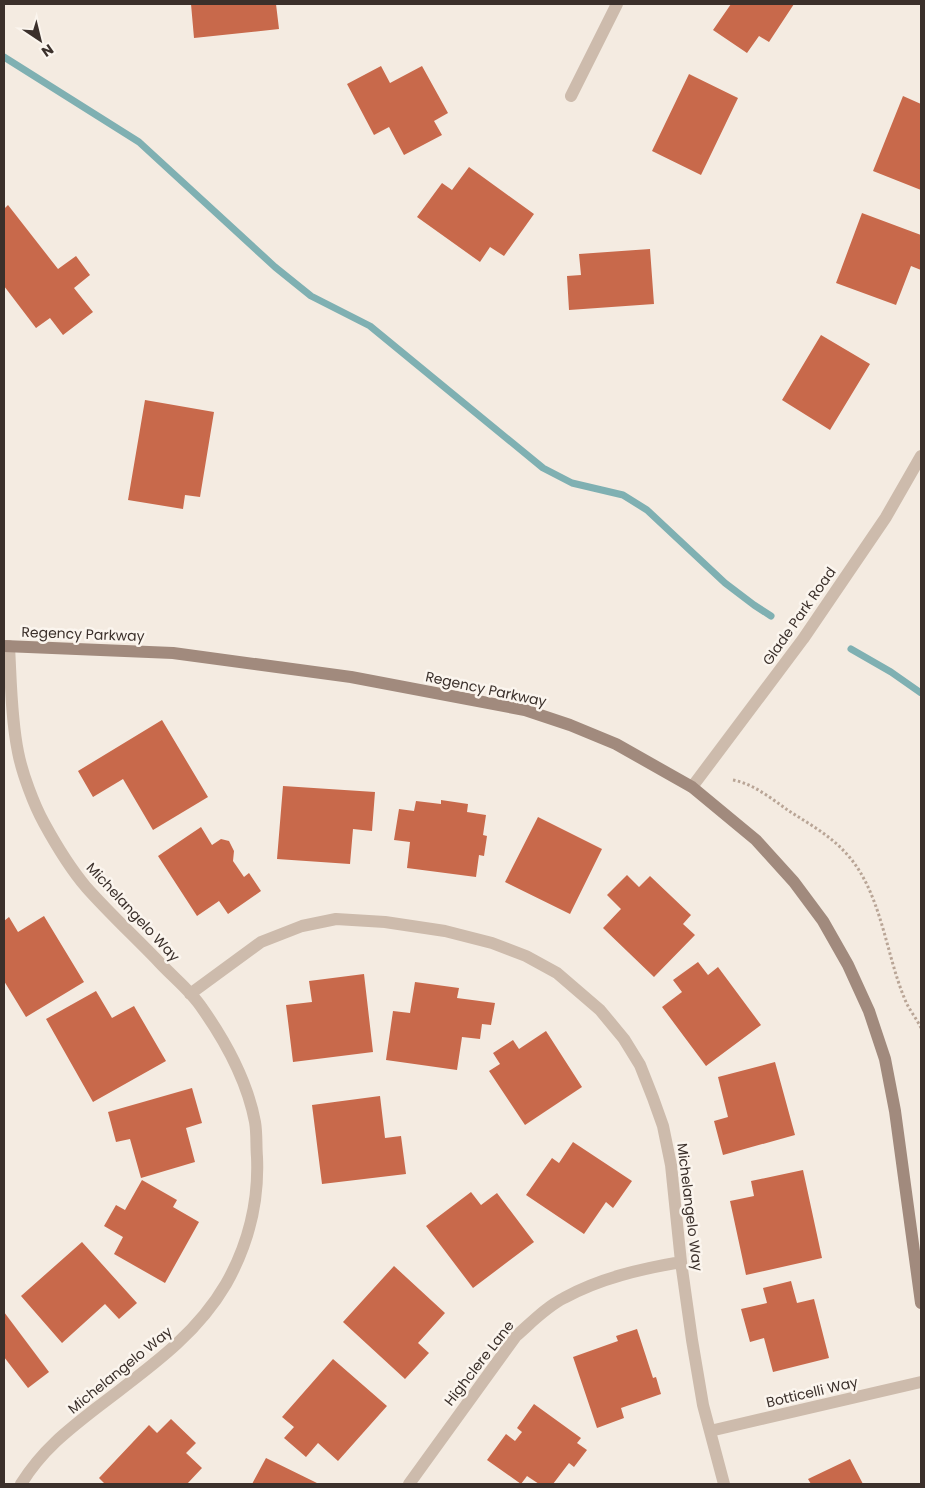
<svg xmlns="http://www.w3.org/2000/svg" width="925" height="1488" font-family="Poppins,sans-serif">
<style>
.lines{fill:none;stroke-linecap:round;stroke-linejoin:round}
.stream{stroke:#7fb0b2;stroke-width:7}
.building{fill:#c8694b}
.path{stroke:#b9a596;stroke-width:3;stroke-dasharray:2.5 2.5;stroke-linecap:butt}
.street{stroke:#cdbbac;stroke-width:12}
.secondary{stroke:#a18a7d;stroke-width:12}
.labels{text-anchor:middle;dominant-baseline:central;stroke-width:5;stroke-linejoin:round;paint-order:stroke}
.street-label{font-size:14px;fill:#3b302b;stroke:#fbf5ee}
</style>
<rect width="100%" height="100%" fill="#f4ebe1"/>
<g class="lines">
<path class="stream" d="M4 57 139 142 275 267 311 296 370 326 543 468 572 483 623 495 647 510 725 583 754 605 771 616
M851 649 891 672 921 693"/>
</g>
<path class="building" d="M191 4H276L279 29 194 38Z
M731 4H794L769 42 759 36 747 53 713 30Z
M381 66 390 83 422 66 448 113 434 121 442 135 404 155 389 127 374 135 347 84Z
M689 74 738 98 701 175 652 151Z
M903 96 921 104V190L873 171Z
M469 167 534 214 504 256 490 247 480 262 417 217 442 183 452 190Z
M8 205 58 269 76 256 90 275 74 288 93 312 63 335 50 318 36 328 4 286V209Z
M862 213 921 235V270L911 266 896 305 836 283Z
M650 249 654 304 569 310 567 276 581 275 579 254Z
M821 335 870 364 830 430 782 400Z
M145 400 214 412 200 497 185 495 183 509 128 500Z
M162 720 208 797 153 830 123 779 93 797 78 771Z
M283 786 375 792 372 831 353 829 350 864 277 859Z
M441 800 468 804 467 812 486 815 483 835 487 836 484 856 479 855 476 877 407 868 410 842 394 840 399 809 414 811 416 801 441 804Z
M538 817 602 849 570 914 505 882Z
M201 827 212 845 221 839 229 841 234 851 233 861 244 877 249 873 261 891 228 914 219 901 197 916 158 856Z
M627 875 639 887 650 876 691 915 683 924 695 935 654 977 603 928 621 909 607 895Z
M44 916 84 982 26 1017 4 981V921L9 917 18 932Z
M698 962 708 975 718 967 761 1025 706 1066 662 1007 682 992 673 980Z
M364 974 373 1052 293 1062 286 1005 312 1002 309 981Z
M415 982 459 988 457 998 495 1003 491 1025 482 1024 480 1039 462 1037 457 1070 386 1060 393 1011 410 1013Z
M96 991 112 1018 134 1006 166 1061 93 1102 46 1019Z
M546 1031 582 1087 525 1125 489 1071 500 1064 493 1053 513 1040 519 1049Z
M775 1062 795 1135 723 1155 714 1121 728 1117 718 1077Z
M192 1088 202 1123 186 1128 195 1162 141 1178 130 1139 116 1142 108 1112Z
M380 1096 385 1138 401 1136 406 1174 322 1184 312 1105Z
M573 1142 632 1181 613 1208 606 1202 584 1234 526 1195 552 1158 559 1163Z
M803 1170 822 1258 746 1275 730 1201 754 1196 751 1181Z
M142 1180 177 1200 173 1207 199 1222 165 1283 114 1254 123 1237 104 1226 116 1205 125 1210Z
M471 1192 481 1205 497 1193 534 1242 473 1288 426 1226Z
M82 1242 137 1303 119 1319 105 1304 62 1343 21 1296Z
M394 1266 445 1313 418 1343 429 1353 405 1379 343 1322Z
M791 1281 797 1303 814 1299 829 1358 773 1372 764 1338 750 1342 741 1309 767 1303 763 1288Z
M4 1312 49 1372 28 1388 4 1357Z
M637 1329 653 1378 656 1377 661 1394 621 1408 624 1418 597 1428 573 1357 618 1341 616 1336Z
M333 1359 387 1406 338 1461 318 1443 306 1457 284 1438 294 1427 282 1417Z
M534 1404 581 1438 577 1443 587 1450 574 1467 569 1463 553 1484H539L527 1476 521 1484 487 1460 506 1434 515 1441 522 1432 517 1428Z
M171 1419 196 1443 186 1453 202 1468 187 1484H105L99 1478 149 1425 157 1433Z
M266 1458 319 1484H252Z
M850 1459 863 1484H811L808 1479Z"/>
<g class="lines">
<path class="path" d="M733 780C754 784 772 799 789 811 808 823 829 835 844 851 882 890 885 954 906 1002 910 1011 917 1019 921 1028"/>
<path class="street" d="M571 96 617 4
M9 646C11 681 11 717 18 752 22 773 34 805 44 823 56 845 70 868 86 887 109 913 136 938 160 963 174 978 191 991 202 1008 226 1042 247 1080 255 1122 257 1133 256 1146 257 1157 259 1202 248 1245 226 1284 195 1337 147 1369 99 1406 68 1430 42 1450 21 1484
M692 787 803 639 886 517 921 456
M190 994 261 942 302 926 336 919 385 922 445 931 492 943 526 956 557 973 600 1010 624 1039 640 1065 653 1098 663 1126 671 1165 681 1262 692 1340 703 1405 724 1484
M710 1431 921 1382
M409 1484 516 1336C531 1323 546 1307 564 1298 600 1278 641 1269 681 1262"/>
<path class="secondary" d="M4 646 173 653 351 677 525 710 570 725 616 744 692 787 756 840 794 882 823 921 848 965 869 1011 885 1059 895 1111 921 1303"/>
</g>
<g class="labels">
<g class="street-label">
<text transform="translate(799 616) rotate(-55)">Glade Park Road</text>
<text transform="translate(83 634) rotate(2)">Regency Parkway</text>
<text transform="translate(486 689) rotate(12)">Regency Parkway</text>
<text transform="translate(133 912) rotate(47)">Michelangelo Way</text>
<text transform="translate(690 1207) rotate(83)">Michelangelo Way</text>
<text transform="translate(479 1363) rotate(-52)">Highclere Lane</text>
<text transform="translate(120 1370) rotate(-39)">Michelangelo Way</text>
<text transform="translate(812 1392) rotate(-13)">Botticelli Way</text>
</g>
</g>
<rect width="925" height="1488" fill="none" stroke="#3b302b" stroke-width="10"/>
<g transform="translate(40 40) rotate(145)" stroke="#fbf5ee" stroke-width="4" paint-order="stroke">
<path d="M0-4L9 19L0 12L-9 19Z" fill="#3b302b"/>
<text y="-8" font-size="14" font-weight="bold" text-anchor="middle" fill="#3b302b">N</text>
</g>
</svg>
